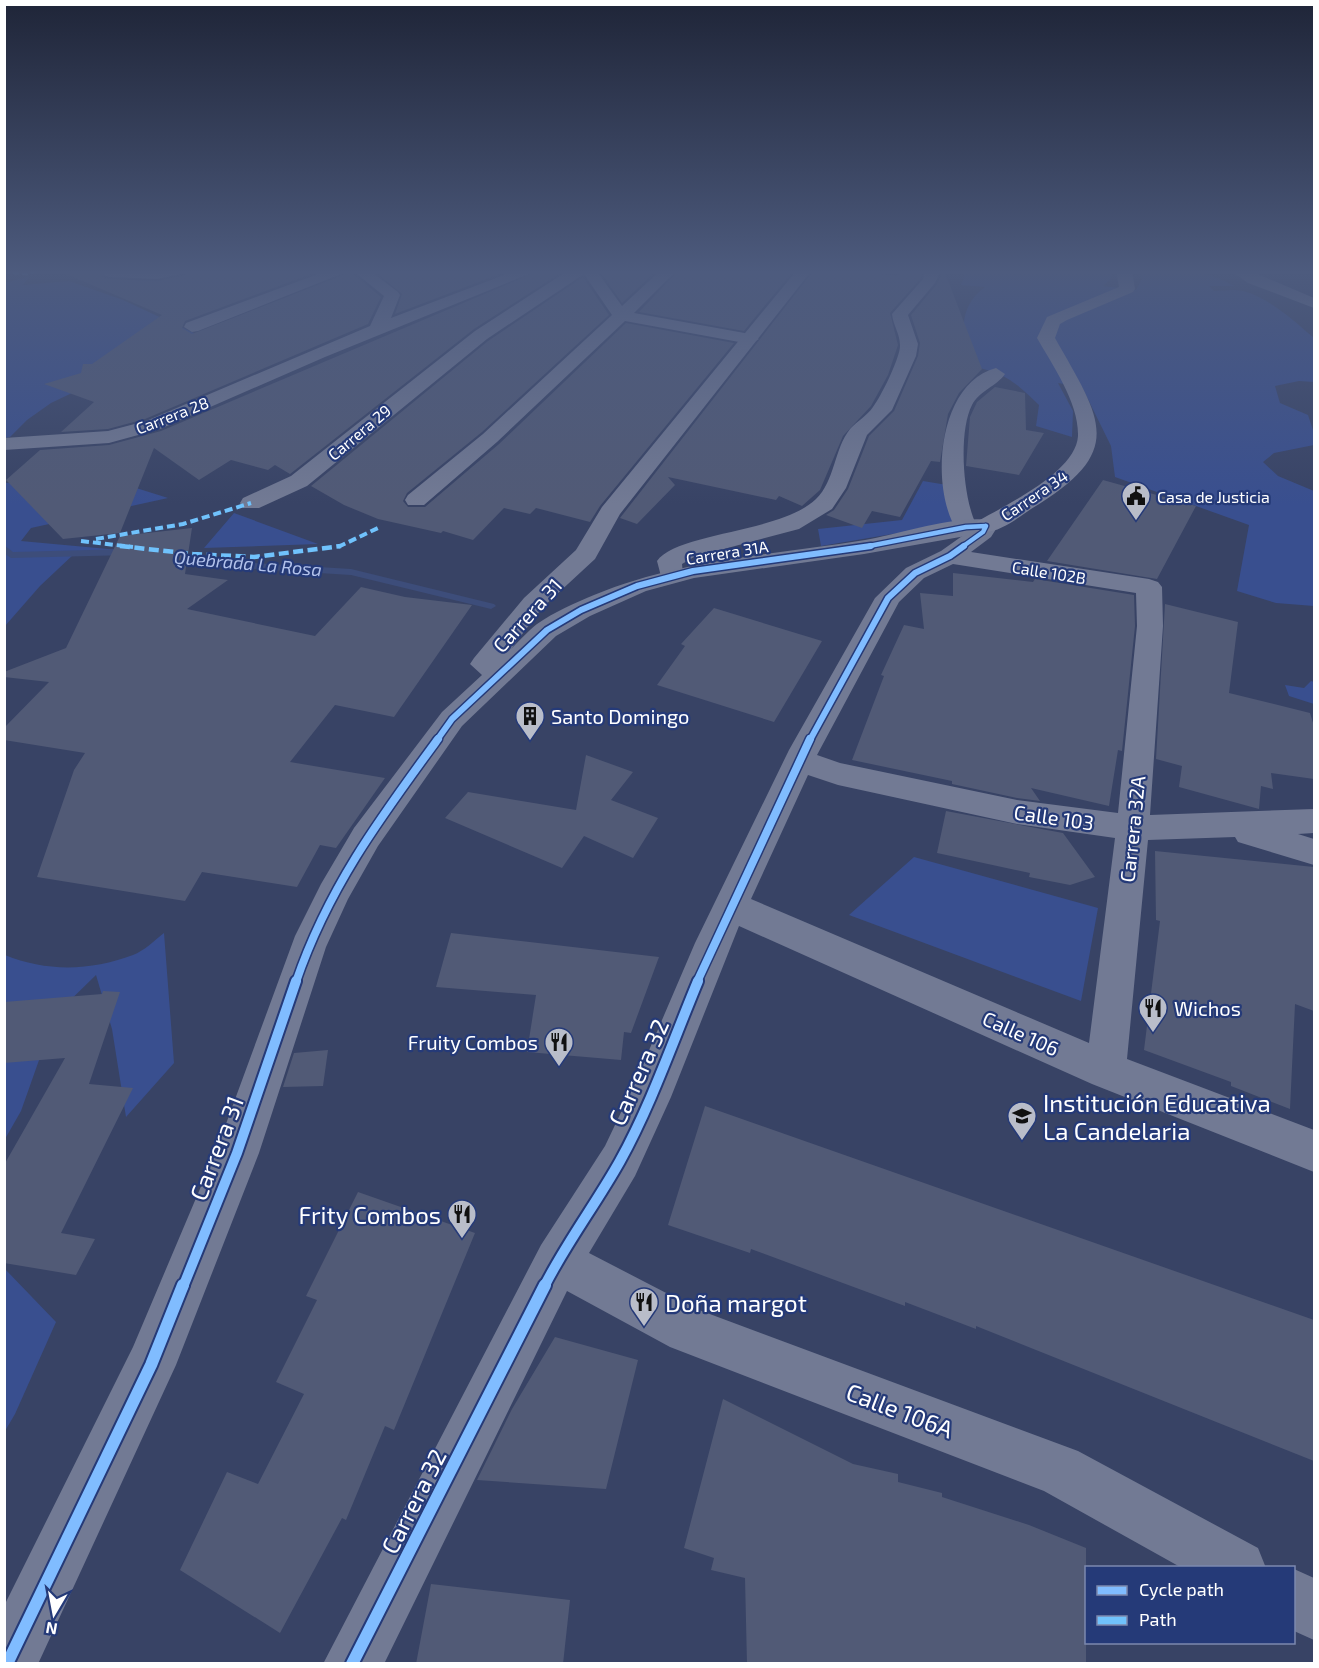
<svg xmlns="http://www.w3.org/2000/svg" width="1319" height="1668" font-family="'Exo 2',sans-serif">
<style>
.green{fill:#394f8f}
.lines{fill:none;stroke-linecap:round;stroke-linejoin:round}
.stream{fill:#3d4d7a;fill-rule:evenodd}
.building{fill:#515a76}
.minor{fill:#727a94;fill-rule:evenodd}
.tertiary{fill:#727a94;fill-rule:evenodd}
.secondary{fill:#787f98;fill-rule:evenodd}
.quiet-far2{stroke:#70c2fc;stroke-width:3;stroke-dasharray:6 3;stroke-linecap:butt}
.quiet-far1{stroke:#70c2fc;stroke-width:4;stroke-dasharray:8 4;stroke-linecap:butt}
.quiet{stroke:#70c2fc;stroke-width:4.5;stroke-dasharray:10 4.5;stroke-linecap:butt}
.cycleway-far4-casing{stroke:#253a78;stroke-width:7}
.cycleway-far3-casing{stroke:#253a78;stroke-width:9}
.cycleway-far2-casing{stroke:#253a78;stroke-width:11}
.cycleway-far1-casing{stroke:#253a78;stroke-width:14}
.cycleway-casing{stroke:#253a78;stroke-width:16}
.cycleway-far4{stroke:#80bcff;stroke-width:4.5}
.cycleway-far3{stroke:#80bcff;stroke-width:6}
.cycleway-far2{stroke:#80bcff;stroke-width:8}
.cycleway-far1{stroke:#80bcff;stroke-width:10}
.cycleway{stroke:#80bcff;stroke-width:12}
.labels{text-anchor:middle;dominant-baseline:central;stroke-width:4.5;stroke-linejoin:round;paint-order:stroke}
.far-street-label{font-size:16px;fill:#fff;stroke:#253a78}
.far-poi-label{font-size:16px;fill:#fff;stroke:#253a78;text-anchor:start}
.far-water-label{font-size:18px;font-style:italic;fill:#b2c2eb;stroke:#253a78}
.street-label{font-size:20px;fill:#fff;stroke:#253a78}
.poi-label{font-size:20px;fill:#fff;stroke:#253a78;text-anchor:start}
.near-street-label{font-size:24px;fill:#fff;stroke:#253a78}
.near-poi-label{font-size:24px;fill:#fff;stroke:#253a78;text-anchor:start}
</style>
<rect width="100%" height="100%" fill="#384365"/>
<path class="green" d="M966 270 1020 275 1021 270H1118L1111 272V278L1103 286 1136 290 1142 279 1137 270C1176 270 1199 266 1234 286H1209L1214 291C1223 291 1234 289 1243 291 1270 298 1294 321 1314 338V382L1299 381 1275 386 1280 403 1308 415 1314 433V445L1274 453 1263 462 1278 476 1314 491V606L1276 603 1237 591 1249 525 1115 477 1111 446 1082 387 1058 383 1073 411 1072 437 1036 426 1039 405C1011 378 1003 372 965 365 964 332 957 308 985 287L961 285Z
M30 276 23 285 69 281 123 300 196 334 51 403 27 420 10 437 5 438 4 283Z
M98 476 168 498 31 528 21 541 119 550 74 554 40 586 5 626V483Z
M923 481 947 485 958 523 821 546 818 529 902 520Z
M234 513 318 544 204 548Z
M1311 681 1314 682V704L1289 696 1285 685 1304 688Z
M914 857 1098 908 1081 1001 849 915Z
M164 933 174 1063 126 1117 112 1029 96 975 55 1015 21 1111 5 1139V955C46 972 91 971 133 955 144 951 155 940 164 933Z
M5 1269 56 1322 15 1414 5 1431Z"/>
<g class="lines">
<path class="stream" d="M4 545 13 552 129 549 133 552 129 555 11 558 4 553Z
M173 554 223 561 351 569 494 604 496 606 491 609 351 575 223 567 170 559V555Z"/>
</g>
<path class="building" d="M57 270H101L103 277 109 279 157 281 186 275 190 270H322L185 321 182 328 192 334 351 272 381 297 368 324 145 419 108 429 61 432 94 402 44 384 81 373 83 364H92L162 315Z
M373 270H510L395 314 402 294Z
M541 270H565L474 329 290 474 275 465 268 470 231 460 199 480 154 448 120 533 63 539 6 480 40 450 109 445 161 431Z
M599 270H657L622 303Z
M679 270H794L744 331 639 312Z
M814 270H849L897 276 902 270H923L921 278 890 313 898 345 888 375 871 406 843 436 820 490 802 506 779 496 776 500 668 477 675 485 637 524 620 518Z
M944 270 982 369 959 393 948 414 940 462 931 461 900 517 872 511 862 528 826 515 834 510 848 489 869 436 894 411 918 356 920 343 911 315 937 284Z
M583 277 609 315 482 432 407 493 403 501 408 507H425L499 444 626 323 734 343 600 506 590 522 536 508 530 514 504 508 473 540 443 531 441 533 378 519 344 505 311 486 488 341Z
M995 387 1025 393 1026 430 1044 433 1019 475 966 466 970 417 977 402Z
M1103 480 1196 506 1157 579 1047 561Z
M192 528 185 574 228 580 187 609 315 636 361 587 405 597 472 605 394 717 335 705 290 762 385 778 336 848 320 845 297 887 202 872 185 901 37 877 74 770 85 753 4 740V728L49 682 4 677V672L66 648 120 536Z
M953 573 1033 582 1035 579 1134 595 1135 626 1122 751 1118 750 1109 806 1031 788 1040 801 1017 798 952 784V781L852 760 884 676 881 675 904 625 924 629 920 593 953 596Z
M1165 604 1238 622 1229 693 1310 713 1314 726V779L1271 773 1273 789 1261 786 1259 809 1179 787 1182 766 1156 759Z
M714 608 822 641 774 722 657 685 685 646 681 644Z
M586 755 633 772 611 800 658 818 633 858 584 836 562 868 445 818 468 792 576 810Z
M946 811 1063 833 1095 877 1070 885 1029 877 1030 873 937 853Z
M1155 851 1314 867V1011L1295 1004 1290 1109 1231 1086V1082L1144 1050 1160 921 1156 920Z
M451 933 659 957 631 1033 624 1032 621 1060 527 1052 536 995 436 987Z
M103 991 120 992 89 1084 133 1088 61 1233 95 1239 76 1275 4 1263V1165L65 1058 4 1063V1002L102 994Z
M328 1050 323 1086 283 1087 294 1053Z
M705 1106 1314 1320V1461L976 1326V1329L905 1302V1306L751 1249 750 1253 668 1225Z
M358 1192 475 1233 394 1430 385 1426 346 1520 342 1518 280 1633 180 1570 227 1472 258 1484 304 1394 276 1382 317 1300 306 1296Z
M555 1337 638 1360 606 1489 477 1480 512 1409Z
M723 1399 853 1464 898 1474V1482L942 1493V1497L1029 1525 1086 1548V1664H747L745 1578 711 1570 714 1558 684 1548Z
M431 1584 570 1600 563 1664H416Z"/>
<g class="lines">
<path class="minor" d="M103 270H188L186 273 157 279 109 277 104 275Z
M329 270H351L198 331 192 332 184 327 186 323Z
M352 270H369L398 292 400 295 391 318 517 270H539L325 357 160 429 109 443 4 450V438L108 431 146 421 370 326 384 296Z
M569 270H596L622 306 661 270H677L634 313 750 334 759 339 750 344 625 321 497 442 424 505H408L405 500 408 495 483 434 612 315 584 274 487 339 307 486 259 508H243L240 503 243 498 291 476 475 331Z
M925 270H941L935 283 908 315 918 344 916 356 892 410 867 435 846 488 832 509 799 529 694 557 682 564 683 575 680 580 671 582 662 580 657 561C677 532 781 533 816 499 835 481 834 449 850 429 857 421 867 416 873 407 881 397 901 356 900 345 900 334 893 325 892 314L923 279Z
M1230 270H1248L1314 298V308L1248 283Z
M996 368 1005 374C997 386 979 391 972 405 958 432 963 498 976 524L986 519 994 521 998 526 991 537 971 552 1149 579 1158 582 1162 587 1163 626 1150 815 1314 809V833L1298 834 1314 839V865L1238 842 1235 837 1148 840 1127 1059 1314 1130V1172L1092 1084 739 926 671 1097 635 1176 589 1253 699 1310 1078 1451 1258 1548 1266 1568H1182L1044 1491 670 1347 567 1291 384 1664H323L541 1245 605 1146 635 1083 695 943 789 750 875 598 906 568 941 551 965 534 958 532C929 490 937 383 996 368ZM953 564 1136 593 1137 626 1118 813 1017 800 840 763 817 755 899 602 924 578ZM808 775 838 785 1017 824 1115 838 1089 1043 751 899Z
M1294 1569 1314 1578V1640L1294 1631Z"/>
<path class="tertiary" d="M797 270H812L620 514 595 559 542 608 511 649C519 641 528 631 537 624 554 612 575 603 594 595 681 559 773 555 865 540 899 534 962 513 994 521L998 526 994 531 864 554 694 578 646 591 590 616 556 636 462 726 378 846 348 899 326 947 259 1153 176 1365 38 1664H4V1606L133 1347 216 1151 295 936 321 884 354 828 442 712 482 675 470 664 474 658 524 598 576 550 602 507Z"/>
<path class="secondary" d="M1116 270H1132L1135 289 1133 292 1067 320 1060 324 1055 338C1102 421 1127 451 1031 509 1016 519 996 536 978 531L974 526 978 521C1006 505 1076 472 1078 436 1079 403 1053 366 1037 338L1047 317 1119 287Z"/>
<path class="quiet-far2" d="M105 270 109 272
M4 272 26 274 41 270"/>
<path class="quiet-far1" d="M96 539 183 524 251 503
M81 541 133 547
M338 547 378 528"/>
<path class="quiet" d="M120 546 193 554 254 557 341 546"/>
<g class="cycleway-far4-casing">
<path id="cycleway-far4" d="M864 547 966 527 986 526
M962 547 983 532 986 526"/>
</g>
<g class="cycleway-far3-casing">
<path id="cycleway-far3" d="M437 740 452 719 547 630 581 610 637 586 693 571 871 546
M810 740 888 598 915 573 950 556 964 546"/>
</g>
<g class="cycleway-far2-casing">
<path id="cycleway-far2" d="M296 982C328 888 380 818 438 739
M697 982 810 739"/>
</g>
<g class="cycleway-far1-casing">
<path id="cycleway-far1" d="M183 1287 237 1153 296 981
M544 1287C566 1243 596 1204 620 1161 651 1105 673 1041 698 981"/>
</g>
<g class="cycleway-casing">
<path id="cycleway" d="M7 1664 151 1365 183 1285
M352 1664 545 1285"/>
</g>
<use href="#cycleway-far4" class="cycleway-far4"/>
<use href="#cycleway-far3" class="cycleway-far3"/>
<use href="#cycleway-far2" class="cycleway-far2"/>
<use href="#cycleway-far1" class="cycleway-far1"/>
<use href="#cycleway" class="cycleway"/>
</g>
<linearGradient id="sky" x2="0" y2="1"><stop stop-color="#1f2538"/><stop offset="0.54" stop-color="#4d5b7e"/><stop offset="1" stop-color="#4d5b7e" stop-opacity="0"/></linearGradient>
<rect width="1319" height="504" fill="url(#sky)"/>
<defs>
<g id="civic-pin" transform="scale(1.5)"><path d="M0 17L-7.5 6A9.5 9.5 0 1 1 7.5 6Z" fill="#b9bdc9" stroke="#253a78"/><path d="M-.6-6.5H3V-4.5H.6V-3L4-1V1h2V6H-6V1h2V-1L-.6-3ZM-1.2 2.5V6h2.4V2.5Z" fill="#111"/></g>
<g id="building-pin" transform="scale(1.5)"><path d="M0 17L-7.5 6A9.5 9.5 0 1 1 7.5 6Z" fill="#b9bdc9" stroke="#253a78"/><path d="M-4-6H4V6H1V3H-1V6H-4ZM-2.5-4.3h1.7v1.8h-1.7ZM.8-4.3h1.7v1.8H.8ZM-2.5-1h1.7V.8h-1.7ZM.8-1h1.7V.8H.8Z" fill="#111"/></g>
<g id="restaurant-pin" transform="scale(1.5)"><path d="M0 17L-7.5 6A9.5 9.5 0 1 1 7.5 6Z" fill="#b9bdc9" stroke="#253a78"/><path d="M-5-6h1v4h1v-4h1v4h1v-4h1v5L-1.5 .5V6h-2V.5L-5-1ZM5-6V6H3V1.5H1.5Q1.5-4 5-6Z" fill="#111"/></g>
<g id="school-pin" transform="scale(1.5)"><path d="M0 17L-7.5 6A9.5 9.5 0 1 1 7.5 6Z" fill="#b9bdc9" stroke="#253a78"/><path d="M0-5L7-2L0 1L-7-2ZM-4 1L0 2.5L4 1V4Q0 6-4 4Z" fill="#111"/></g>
</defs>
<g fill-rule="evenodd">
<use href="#civic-pin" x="1136" y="496"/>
<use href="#building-pin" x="530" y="716"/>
<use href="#restaurant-pin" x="1153" y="1008"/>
<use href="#restaurant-pin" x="559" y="1042"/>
<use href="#school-pin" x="1022" y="1116"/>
<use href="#restaurant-pin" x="462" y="1214"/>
<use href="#restaurant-pin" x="644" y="1302"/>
</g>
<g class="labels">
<g class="far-street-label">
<text transform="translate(172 415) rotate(-21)">Carrera 28</text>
<text transform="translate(359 432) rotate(-40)">Carrera 29</text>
<text transform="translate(1034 495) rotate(-34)">Carrera 34</text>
<text transform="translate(727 552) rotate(-9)">Carrera 31A</text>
<text transform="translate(1049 572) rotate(9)">Calle 102B</text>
</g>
<g class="far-poi-label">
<text x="1157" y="496">Casa de Justicia</text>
</g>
<g class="far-water-label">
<text transform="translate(248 563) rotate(5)">Quebrada La Rosa</text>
</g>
<g class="street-label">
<text transform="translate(527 615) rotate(-48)">Carrera 31</text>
<text transform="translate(1054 817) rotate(8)">Calle 103</text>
<text transform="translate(1132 829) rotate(-84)">Carrera 32A</text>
<text transform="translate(1021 1033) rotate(24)">Calle 106</text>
</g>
<g class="poi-label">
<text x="551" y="716">Santo Domingo</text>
<text x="1174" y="1008">Wichos</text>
<text x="538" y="1042" text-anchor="end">Fruity Combos</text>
</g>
<g class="near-street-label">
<text transform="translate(638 1072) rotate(-66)">Carrera 32</text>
<text transform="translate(216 1148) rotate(-69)">Carrera 31</text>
<text transform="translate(900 1410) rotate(21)">Calle 106A</text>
<text transform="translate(413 1501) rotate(-63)">Carrera 32</text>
</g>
<g class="near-poi-label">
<text x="1043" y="1102">Institución Educativa<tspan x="1043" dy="28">La Candelaria</tspan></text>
<text x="441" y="1214" text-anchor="end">Frity Combos</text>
<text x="665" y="1302">Doña margot</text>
</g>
</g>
<rect width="1319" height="1668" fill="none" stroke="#ffffff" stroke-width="12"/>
<rect x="1085" y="1566" width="210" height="78" fill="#253a78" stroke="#7c89ae" stroke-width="1.5"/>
<rect x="1097" y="1586" width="30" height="9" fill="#80bcff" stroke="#7c89ae" stroke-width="1.5"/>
<text x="1139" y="1596" font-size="18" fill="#ffffff">Cycle path</text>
<rect x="1097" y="1616" width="30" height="9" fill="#70c2fc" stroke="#7c89ae" stroke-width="1.5"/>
<text x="1139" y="1626" font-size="18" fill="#ffffff">Path</text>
<g transform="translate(54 1614) rotate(190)" stroke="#253a78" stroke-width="4.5" paint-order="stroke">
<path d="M0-4.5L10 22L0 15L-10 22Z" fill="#ffffff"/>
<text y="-9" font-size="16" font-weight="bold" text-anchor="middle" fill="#ffffff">N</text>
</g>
</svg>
